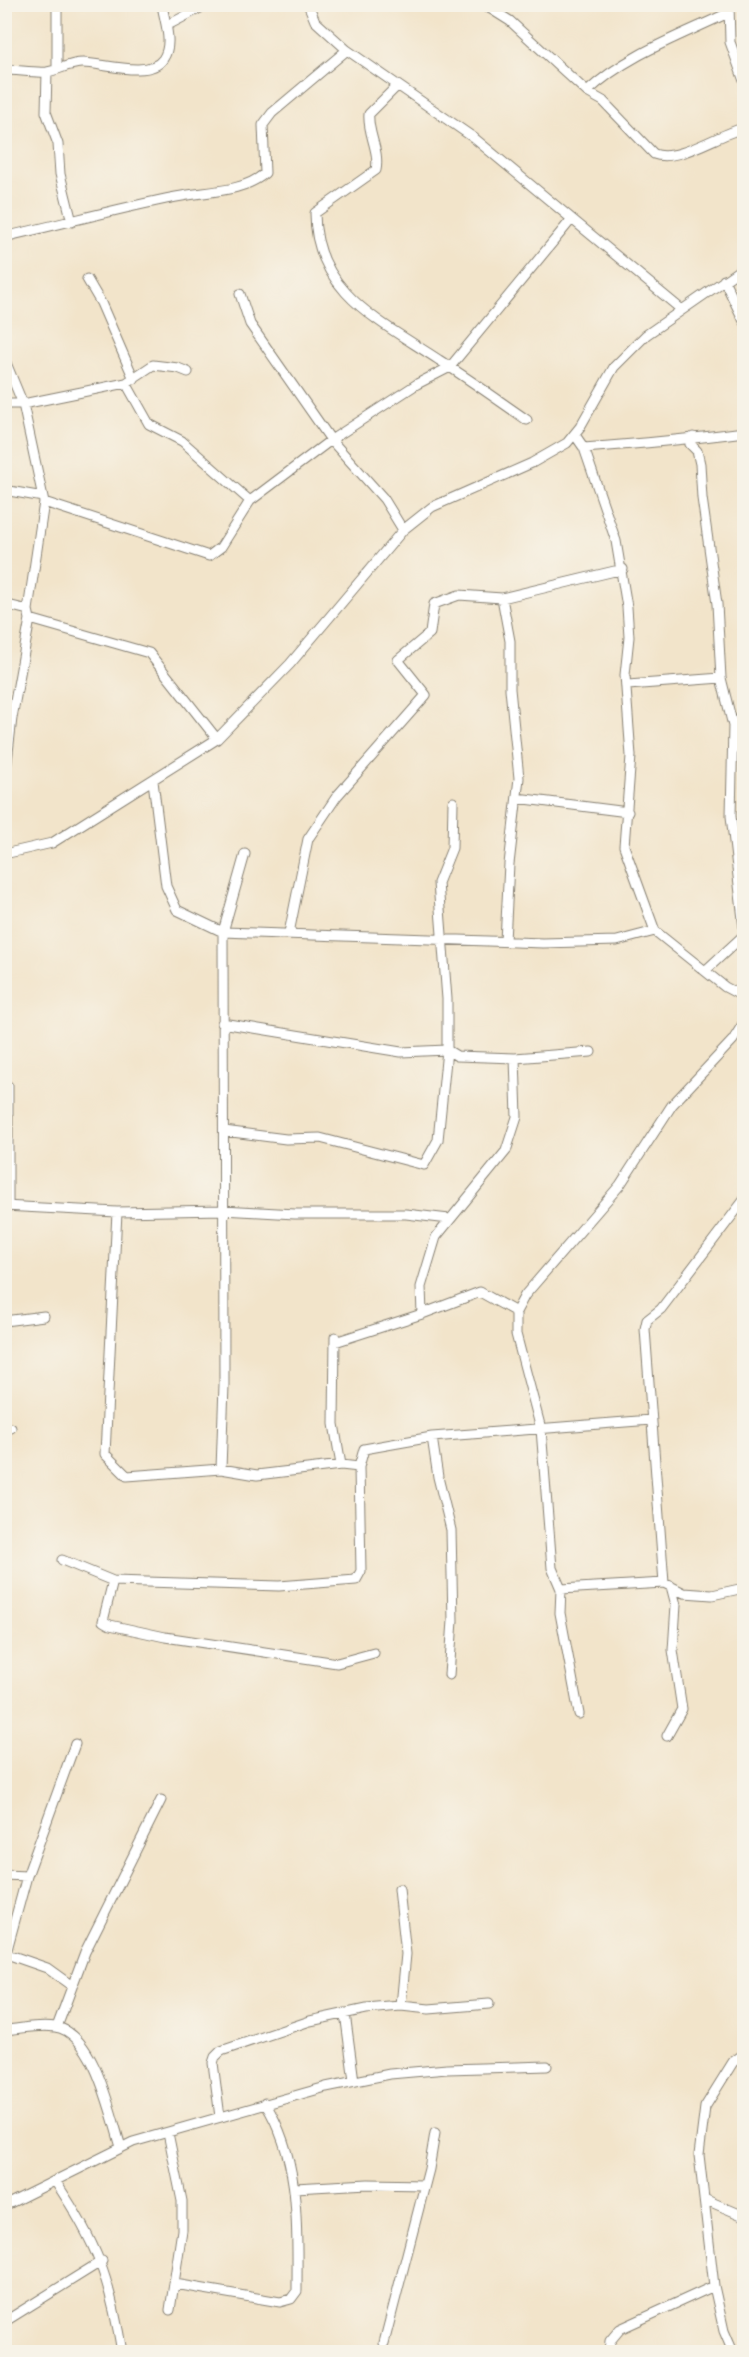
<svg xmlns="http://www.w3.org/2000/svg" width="749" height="2357" font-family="Dekko,sans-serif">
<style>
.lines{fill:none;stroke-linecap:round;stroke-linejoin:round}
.street-casing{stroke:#878073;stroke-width:11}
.street{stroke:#fff;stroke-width:9}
</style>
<rect width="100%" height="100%" fill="#f7f3e8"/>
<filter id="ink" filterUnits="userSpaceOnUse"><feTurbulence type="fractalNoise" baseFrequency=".0167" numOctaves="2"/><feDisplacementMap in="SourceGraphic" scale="12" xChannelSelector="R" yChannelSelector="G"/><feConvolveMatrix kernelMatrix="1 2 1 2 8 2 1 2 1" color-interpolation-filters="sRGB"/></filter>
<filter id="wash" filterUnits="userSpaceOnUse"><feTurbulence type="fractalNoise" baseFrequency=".008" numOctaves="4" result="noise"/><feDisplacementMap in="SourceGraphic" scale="24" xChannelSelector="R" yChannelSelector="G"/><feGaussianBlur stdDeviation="1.35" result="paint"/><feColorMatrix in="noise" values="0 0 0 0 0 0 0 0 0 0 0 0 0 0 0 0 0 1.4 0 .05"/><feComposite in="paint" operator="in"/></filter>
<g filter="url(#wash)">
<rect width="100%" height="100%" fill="#f2e4ca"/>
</g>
<g filter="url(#ink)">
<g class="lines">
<g class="street-casing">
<path id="street" d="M483 4 510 21 587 92 603 101 654 154C678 163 718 134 744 128
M729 4 730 42 744 81
M168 25 208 4
M347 50 474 138 682 310
M57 68V4
M4 70C18 70 33 73 47 72 59 70 69 63 83 63 102 63 150 79 163 59 174 43 164 21 162 4
M47 72 46 112 58 144 60 174 72 222
M397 86 369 114C367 133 380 150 376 170L315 213C315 293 382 322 439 360 469 379 498 400 527 420
M587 92C626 55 680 36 728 13
M4 237C62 224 119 208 176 197 204 191 243 193 265 173L263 125 272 113 347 50 315 21 308 4
M87 279 101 303 134 379
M724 280 744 321
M240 294 250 324 331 440 384 499 403 530
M4 358 23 404 44 502 28 610 30 619 12 718 4 787
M126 383 149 424 182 441 250 501
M4 404H23L126 383 153 365 178 368 188 372
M575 435 584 448 616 541 627 607 629 637 625 675 631 756 624 846 655 931 725 987 744 997
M693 437 690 444 697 451 700 464 702 498 717 604 721 678 733 726 731 816 744 928
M584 448C638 444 691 439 744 432
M4 490 43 497
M44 502 209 556 221 547 250 501 331 440 417 384 450 367 571 220
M502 598 510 641V689L519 778 509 864 505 941
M4 604 28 610
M30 619 149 653 217 739
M628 685 721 678
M153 781 166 886 177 910 223 932 543 943 617 941 655 931
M517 798 628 812
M4 854 52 843 217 739 290 664 403 530 432 507 532 463 567 443 580 427 614 367 646 335 744 267
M289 933 308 839 337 796 426 695 398 660 430 633 434 604 459 595 502 598 623 569
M706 970 744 935
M222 1023 401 1052 447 1050 457 1056 515 1058 591 1052
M4 1087 8 1086V1206
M224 1131 286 1139 320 1138 424 1165 438 1140 447 1050V999L438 883 452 848 453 802
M4 1206 117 1212 223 1210 295 1214H406L449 1219
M117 1212 105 1454 127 1476 221 1469 257 1475 341 1465 359 1467 364 1449 432 1437 651 1420
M422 1314 480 1292 516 1312
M4 1321 44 1316
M335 1337 334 1424 341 1465
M335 1342 422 1314 421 1287 436 1237 506 1151 517 1117 515 1058
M4 1429 11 1428
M432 1437 438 1477 451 1530 453 1621 449 1675
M221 1469 224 1385 223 932 245 854
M62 1560 113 1581 279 1586 356 1580 361 1571 359 1467
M113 1581 103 1621 110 1625 165 1637 337 1663 374 1653
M664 1583 645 1329 647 1320 661 1309 744 1200
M561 1589 664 1583 684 1593 712 1595 744 1588
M579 1714 560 1613 561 1589 552 1568 541 1429 516 1334V1312L525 1295 620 1185 672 1105 733 1040 744 1022
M667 1736 682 1709 673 1650 676 1605 671 1586
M4 1875 27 1876
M399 1889 406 1954 401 2006
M4 1953 47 1968 72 1986
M6 1953 27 1876 75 1744
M345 2013 354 2081
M57 2027 85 1952 161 1800
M4 2030C21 2029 39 2024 55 2027 94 2032 111 2115 121 2147
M220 2117 213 2063 215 2057 221 2051 310 2021 366 2009 401 2006 429 2009 489 2004
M168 2133 182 2201V2230L170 2310
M55 2181C97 2243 110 2279 122 2352
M295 2188 368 2184 424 2185
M704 2199 744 2216
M4 2206 133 2142 326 2087 390 2074 447 2069 547 2066
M175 2284 280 2302 291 2299 297 2291C297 2227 301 2160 265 2103
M4 2322 102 2261
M384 2343 429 2169 435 2133
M609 2352 610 2341 620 2329 714 2286
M733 2352 724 2331 714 2286 699 2155 705 2107 733 2062 744 2054"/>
</g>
<use href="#street" class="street"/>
</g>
</g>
<rect width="749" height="2357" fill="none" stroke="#f7f3e8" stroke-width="24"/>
</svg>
